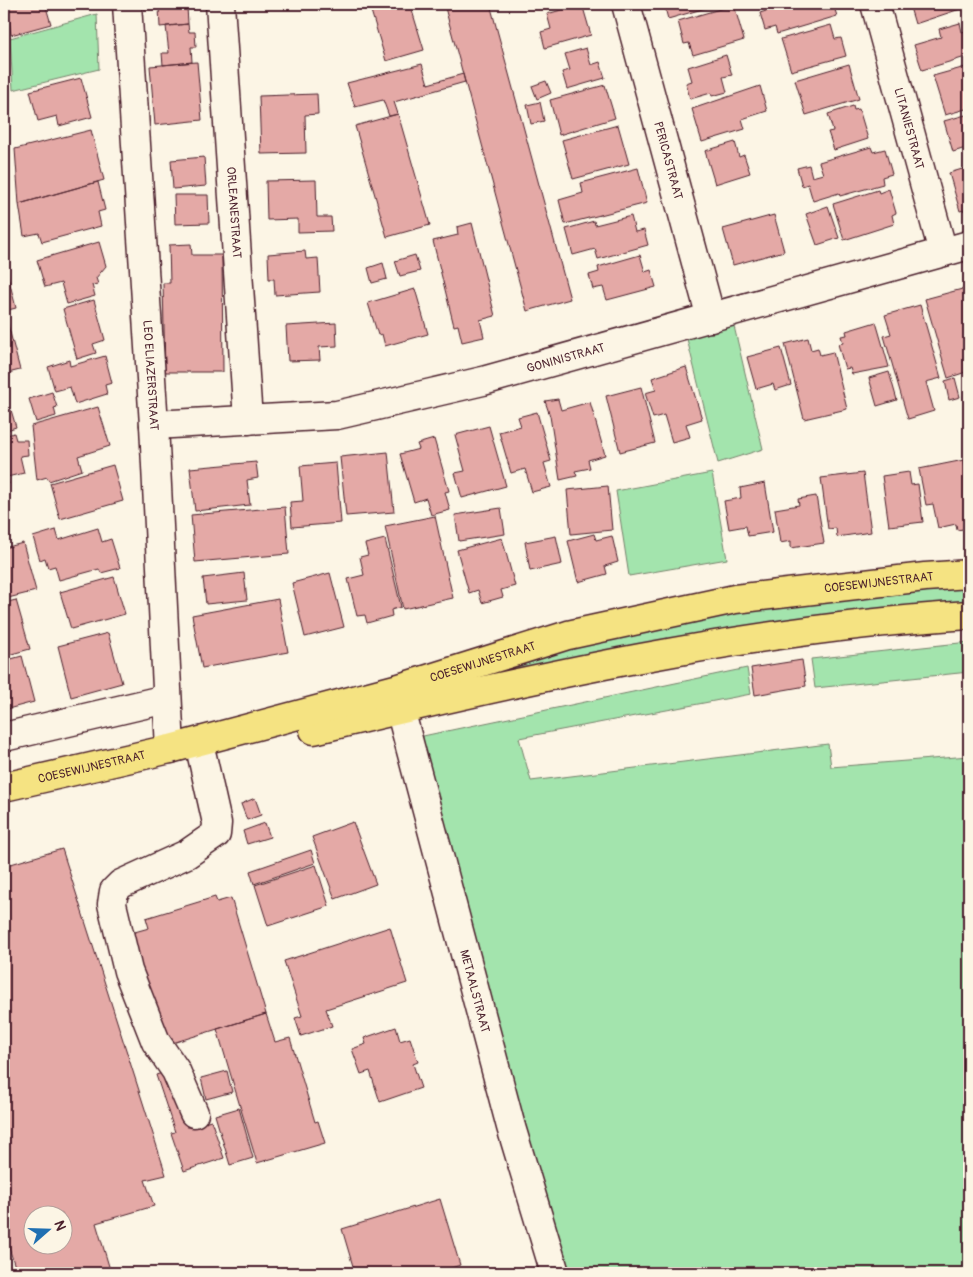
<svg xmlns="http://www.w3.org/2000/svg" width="973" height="1277" font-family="Pangolin,sans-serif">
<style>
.green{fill:#a3e4ad;stroke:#76826c}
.building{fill:#e4a9a6;stroke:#4a1f2b;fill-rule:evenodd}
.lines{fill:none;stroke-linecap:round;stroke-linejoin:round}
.minor-casing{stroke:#4a1f2b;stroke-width:31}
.major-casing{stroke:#4a1f2b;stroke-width:31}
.minor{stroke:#fcf5e5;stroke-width:28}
.major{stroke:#f5e382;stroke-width:28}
.labels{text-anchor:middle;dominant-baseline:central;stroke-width:4.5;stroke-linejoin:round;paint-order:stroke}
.street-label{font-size:12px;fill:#4a1f2b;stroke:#fcf5e5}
</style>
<rect width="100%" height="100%" fill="#fcf5e5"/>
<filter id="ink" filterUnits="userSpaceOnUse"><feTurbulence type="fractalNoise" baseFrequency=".02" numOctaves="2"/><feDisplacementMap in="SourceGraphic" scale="10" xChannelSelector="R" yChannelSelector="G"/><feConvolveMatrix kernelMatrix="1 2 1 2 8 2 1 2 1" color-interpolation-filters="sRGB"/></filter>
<g filter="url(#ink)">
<path class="green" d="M97 14 99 69 13 90 10 38Z
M733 322 763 449 718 463 686 335Z
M712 473 727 559 629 576 616 491Z
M969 583V603L489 675V671L523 658 729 612Z
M969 642V672L815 688 811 659Z
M747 668 751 694 519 738 531 781 828 744 831 767 969 756V1273H562L540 1202 548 1200 545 1192 538 1194 420 749 423 736Z"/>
<path class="building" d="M7 4H48L46 7 51 24 11 35Z
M144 4H197V6L144 9Z
M369 4H410L424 50 386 61Z
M444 4H490L570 299 527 311Z
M582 4 591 35 545 48 541 32 551 29 547 14Z
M664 4H716V5L668 19Z
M767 4H833L837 16 777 34 775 27 765 30 760 13 769 10Z
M909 4H969V6L915 24Z
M734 5 744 40 693 55 689 43 684 44 678 21Z
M187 7 188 24 160 27 159 8Z
M960 23 962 32 969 30V56L922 70 914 45 941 37 939 29Z
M188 24 189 32H195L196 47H191L192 62 163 65 162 53H169L166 26Z
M831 25 835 39 841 38 846 56 791 71 781 39Z
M586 48 591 65 600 62 605 78 567 89 562 72 570 70 565 54Z
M726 55 732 75 723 77 727 92 712 96 711 93 690 99 686 83 692 81 688 67Z
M197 62 202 120 155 125 150 66Z
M422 64 428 84 463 74 465 82 394 102 398 114 389 116 383 100 355 107 347 83Z
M849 64 859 99 806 115 795 80Z
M969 66V108L945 115 933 76Z
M81 78 92 117 59 126 57 116 38 121 30 91Z
M546 81 551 93 537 99 532 86Z
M605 85 615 118 559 135 550 100Z
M760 86 767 111 742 119 745 129 702 142 692 109Z
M317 94 318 114 305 115 306 153 261 154 259 96Z
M540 102 544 121 531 124 527 105Z
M853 106 854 110 859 109 868 139 834 150 828 132 833 131 828 114Z
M398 114 430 225 387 237 355 126Z
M969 114V147L953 152 944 121Z
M618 125 629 164 573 179 562 140Z
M91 130 104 180 19 204 15 149Z
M735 142 739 157 744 155 750 173 715 184 705 151Z
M871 147 873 152 885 149 892 174 882 177 883 184 840 196 839 193 813 201 808 184 802 186 797 168 809 165 812 177 823 174 819 162Z
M204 157 206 186 173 189 171 160Z
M969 167V209L960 211 949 173Z
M638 168 647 203 565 224 559 200 583 193 581 183Z
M316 180 317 217H331L332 231 298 232V219L267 220 266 181Z
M98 182 105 210 98 212 101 226 42 242 39 233 24 236 19 204Z
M889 189 896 213 892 215 894 224 844 240 833 204 878 190 879 193Z
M174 195H208L209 223 175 224Z
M828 206 839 238 817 245 806 214Z
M774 215 784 251 733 265 723 229Z
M631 216 635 232 644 230 648 245 598 259 595 249 573 255 566 229 594 221 595 225Z
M472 223 495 316 480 320 484 337 462 342 458 325 454 326 433 241 458 235 457 227Z
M99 242 106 266 96 278 98 284 92 285 95 296 67 304 61 283 45 287 37 260Z
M191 244 192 255H222L223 372H165L163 283H170L169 245Z
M305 251 306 259 318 258 320 292 275 295 274 279H269L268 254Z
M415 255 420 271 400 276 395 261Z
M640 255 645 272 651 270 656 287 607 300 603 287 593 289 589 275 599 272 598 267Z
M383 263 387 279 372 283 368 268Z
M5 264 16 308 4 311V265Z
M966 288 969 298V371L948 378 925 299Z
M415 289 428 334 385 346 382 334 378 335 368 303Z
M94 300 105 340 93 344 96 353 77 359 63 309Z
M920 305 941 378 926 382 934 411 908 419 884 336 891 334 885 315Z
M7 321 20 370 4 374V322Z
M876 322 889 367 852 374 850 368 845 369 838 344 843 343 841 336 847 335 846 331Z
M336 323 337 346 319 347 320 360 288 361 286 326Z
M808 338 811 350 818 348 820 355 833 352 847 409 804 419 785 344Z
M781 348 791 385 775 390 773 384 756 389 747 357Z
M105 356 112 383 105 385 107 394 75 404 70 387 55 391 48 367 69 360 70 366Z
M686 367 702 419 686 424 690 437 672 442 664 415 653 418 645 393 656 390 652 378Z
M889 372 897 400 877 406 869 378Z
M955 378 960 397 949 400 945 381Z
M641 387 655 443 620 452 606 396Z
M52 392 57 407 54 408 56 416 36 422 29 399Z
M558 399 561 410 590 402 605 455 588 460 590 468 575 471 577 476 560 480 550 416 545 401Z
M98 407 110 446 78 456 82 470 49 481 47 477 37 480 31 426Z
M11 410 16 427 4 431V412Z
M537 412 551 461 544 463 551 487 532 492 525 469 511 473 499 432 521 426 518 417Z
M489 426 506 486 462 498 455 473 465 471 455 435Z
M14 433 16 440H27L28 455 20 456 24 473 7 477 9 484 4 485V436Z
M434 439 449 491 445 492 450 510 431 515 426 498 414 502 400 454 419 449 417 444Z
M388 452 394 512 346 516 340 457Z
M964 460 969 484V528L957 530 956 524 938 528 933 504 926 505 919 469Z
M256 462 258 478 247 480 250 505 195 511 190 468Z
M336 463 341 523 292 527 290 502 303 501 300 466Z
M113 465 123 501 60 519 50 483Z
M909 472 911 485 918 484 923 522 889 526 882 476Z
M863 473 871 532 837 537 836 528 828 529 821 478Z
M765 483 773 532 748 536 746 526 729 529 724 501 741 498 740 488Z
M608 486 612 530 571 534 567 490Z
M816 496 824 543 791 548V541L780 543 775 509 799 505 798 499Z
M285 507 289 554 195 562 191 515Z
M501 508 505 534 459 541 455 515Z
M435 516 453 598 403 609 385 526Z
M98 528 102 542 111 539 120 568 101 573 99 569 59 580 55 566 48 568 45 558 40 560 33 537 56 530 59 540Z
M594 534 596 540 612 536 618 562 605 566 607 574 578 582 568 541Z
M556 536 562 564 530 571 525 542Z
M502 538 515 586 501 590 503 597 482 603 478 590 469 593 457 550Z
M385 539 401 607 391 610 392 616 367 623 365 615 357 616 348 579 364 575 360 557 368 555 365 544Z
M23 543 36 591 4 599V548Z
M244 573 247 600 206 604 203 578Z
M330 573 344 627 305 637 292 583Z
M114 577 125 614 71 629 60 592Z
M278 599 288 652 202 668 192 615Z
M16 600 30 649 4 656V603Z
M108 633 122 683 71 697 58 646Z
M22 656 34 702 4 710V661Z
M802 660 806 686 755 695 751 668Z
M255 798 261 815 247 820 241 804Z
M353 822 376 884 335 899 312 837Z
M265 823 270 837 247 844 243 831Z
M62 849 166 1175 145 1180 154 1206 96 1223 111 1273H17L4 1232V866ZM32 1214H62V1244H32Z
M311 850 315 863 254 884 250 871Z
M316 865 329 906 268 926 255 885Z
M215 897 217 902 231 898 266 1014 166 1045 131 933 149 928 146 918Z
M390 927 407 983 326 1009 332 1026 301 1036 295 1018 302 1016 284 961Z
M266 1014 275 1042 290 1038 315 1122 318 1121 325 1143 257 1163 217 1029Z
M396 1027 400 1041 410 1038 418 1062 413 1064 421 1088 380 1102 370 1071 361 1074 352 1049 366 1044 364 1038Z
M168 1071 187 1127 211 1120 224 1158 184 1171 171 1133 175 1132 156 1075Z
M227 1071 232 1092 206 1099 201 1078Z
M239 1108 253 1158 230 1165 215 1115Z
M440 1199 460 1265 446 1270 447 1273H355L342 1229Z"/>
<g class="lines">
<g class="minor-casing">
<g id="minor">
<path id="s1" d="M127 4 154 425 170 749"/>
<path id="s2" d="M220 4 248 420"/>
<path id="s3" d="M626 4 711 318"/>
<path id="s4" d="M875 4 943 252"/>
<path id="s5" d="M154 425 337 415 483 381 969 245"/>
<path id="s6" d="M400 709 511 1127 555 1273"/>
<path d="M4 737 166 699"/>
<path d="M194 1113 176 1071 156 1042 128 971 112 904 114 891 121 884 187 854 216 834 217 823 202 756"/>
</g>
</g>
<g class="major-casing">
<g id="major">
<path d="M314 730C529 678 748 629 969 615"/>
<path id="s7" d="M4 787 170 749 399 688 568 635 735 599 925 577 969 574"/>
</g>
</g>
<use href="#minor" class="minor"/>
<use href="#major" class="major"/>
</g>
</g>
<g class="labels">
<g class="street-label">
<text stroke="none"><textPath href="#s4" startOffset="129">LITANIESTRAAT</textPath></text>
<text stroke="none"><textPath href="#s3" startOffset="162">PERICASTRAAT</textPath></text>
<text stroke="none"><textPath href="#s2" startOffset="209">ORLEANESTRAAT</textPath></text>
<text stroke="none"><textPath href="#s5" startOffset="419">GONINISTRAAT</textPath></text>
<text stroke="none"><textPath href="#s1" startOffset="372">LEO ELIAZERSTRAAT</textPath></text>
<text stroke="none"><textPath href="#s7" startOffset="900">COESEWIJNESTRAAT</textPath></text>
<text stroke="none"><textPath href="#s7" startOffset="495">COESEWIJNESTRAAT</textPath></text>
<text stroke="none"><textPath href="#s7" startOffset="90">COESEWIJNESTRAAT</textPath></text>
<text stroke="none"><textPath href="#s6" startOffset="292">METAALSTRAAT</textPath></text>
</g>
</g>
<rect width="973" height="1277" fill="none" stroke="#fcf5e5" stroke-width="20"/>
<rect x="10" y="10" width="953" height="1257" fill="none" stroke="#4a1f2b" stroke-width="2" filter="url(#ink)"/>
<g transform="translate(48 1230) rotate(70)"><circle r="24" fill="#fcf5e5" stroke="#b59f9b"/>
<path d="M0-4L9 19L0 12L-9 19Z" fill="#1f6fb2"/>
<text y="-8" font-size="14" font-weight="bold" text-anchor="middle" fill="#4a1f2b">N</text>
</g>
</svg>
